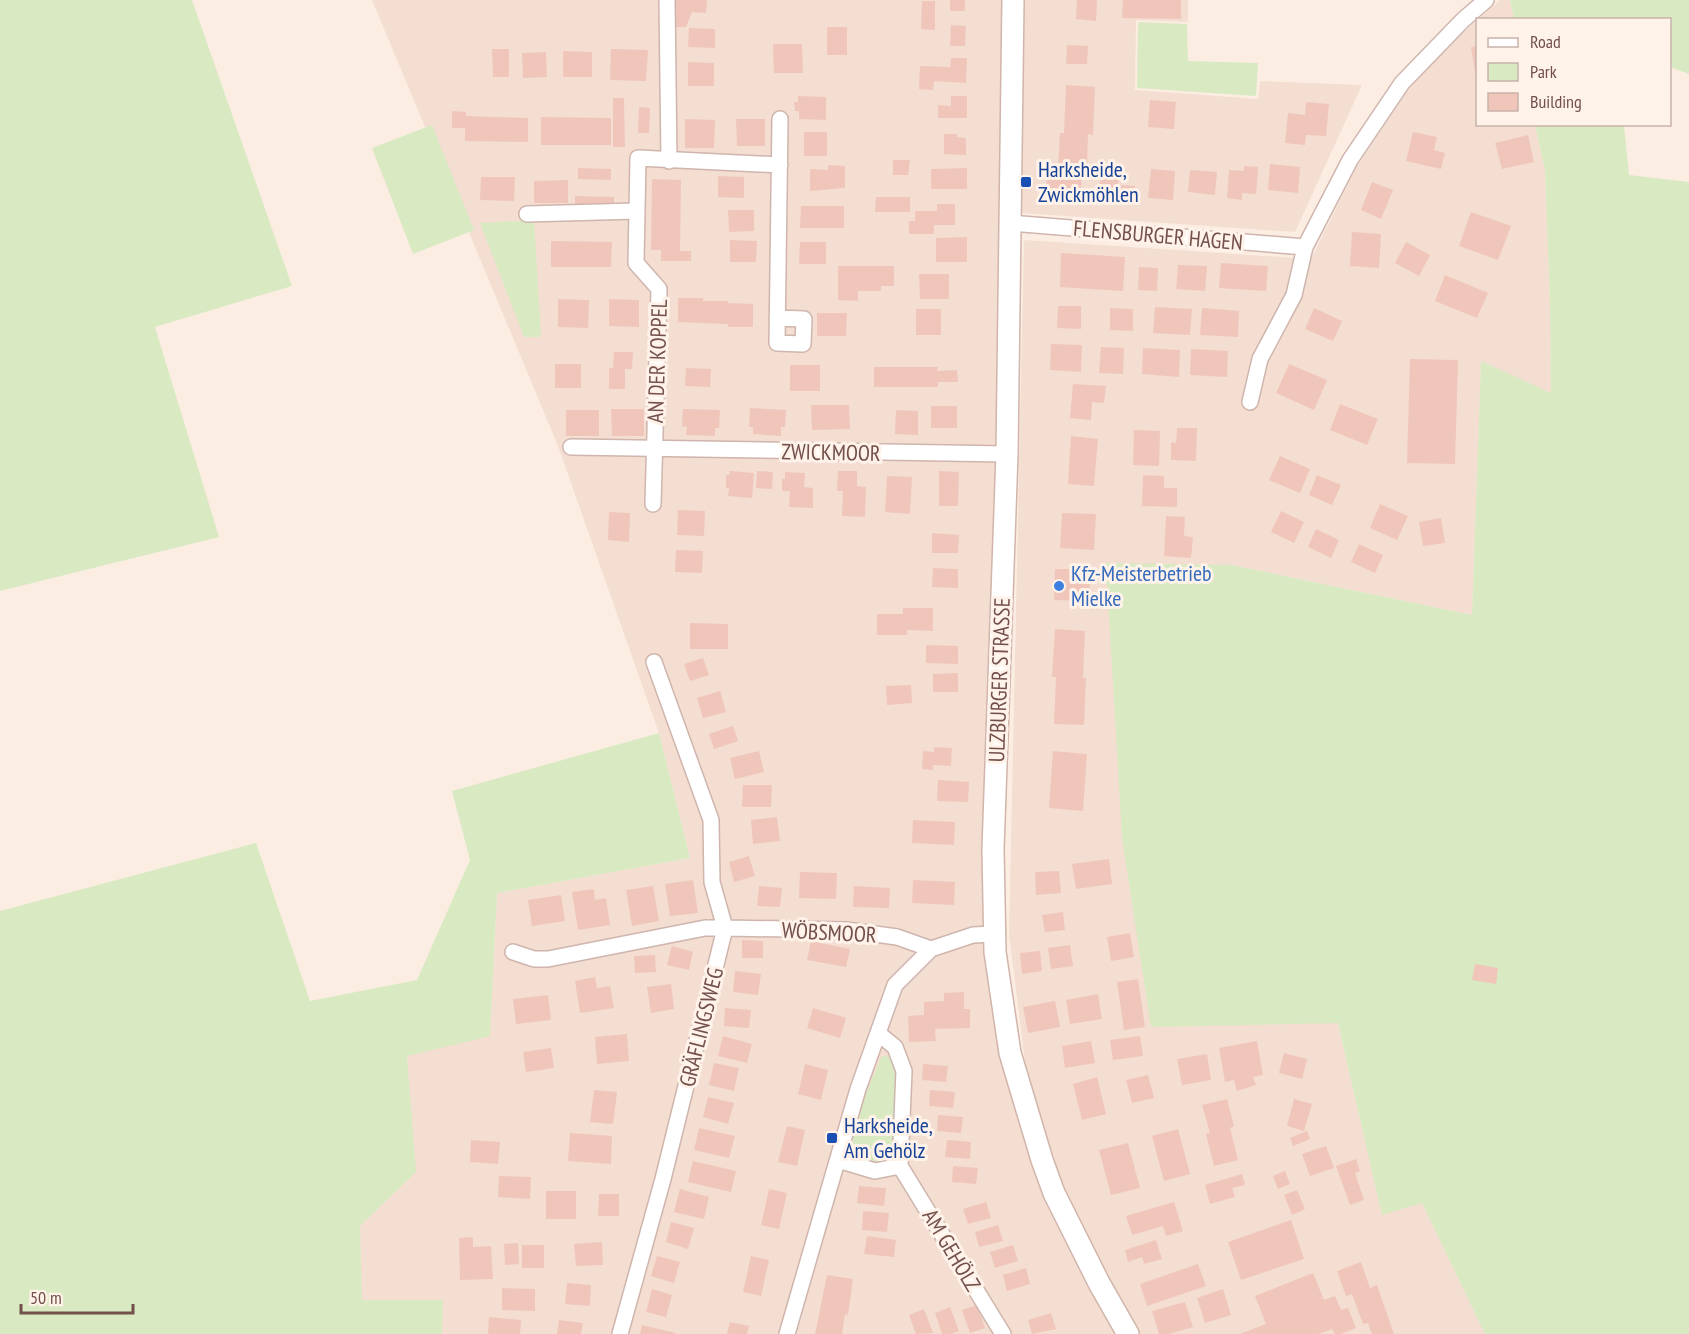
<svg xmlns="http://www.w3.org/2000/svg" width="1689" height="1334" font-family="'PT Sans Narrow',sans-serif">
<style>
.residential{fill:#f3ded1}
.green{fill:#d9e9c2}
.building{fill:#f0c6bb}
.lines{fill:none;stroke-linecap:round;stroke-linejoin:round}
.minor-casing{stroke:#cfb5ad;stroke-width:18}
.secondary-casing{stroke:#d1b4aa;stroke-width:24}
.minor{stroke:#fff;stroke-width:15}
.secondary{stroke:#fff;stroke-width:21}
.transit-dot{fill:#1a4fb4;stroke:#fff2e9;stroke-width:2}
.shop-dot{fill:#3f7fe0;stroke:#fff2e9;stroke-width:2}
.labels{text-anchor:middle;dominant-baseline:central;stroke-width:6;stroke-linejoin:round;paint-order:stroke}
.transit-label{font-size:22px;fill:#164399;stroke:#fff2e9;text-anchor:start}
.street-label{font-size:22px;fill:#73514a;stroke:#fff2e9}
.shop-label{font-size:22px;fill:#366cbe;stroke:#fff2e9;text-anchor:start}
</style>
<rect width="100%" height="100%" fill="#fcede3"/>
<path class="residential" d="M372 0H1007L986 934 1009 1085 1026 1149 1121 1334H442L443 1300 362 1301 360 1226 415 1172 407 1055 490 1035 497 893 690 858 659 733 558 446Z
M1023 0H1188V22L1136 20 1135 90 1258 99 1260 81 1362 85 1295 232 1022 213Z
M1500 0H1510L1514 20H1478Z
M1478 20V124L1535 125 1545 171 1550 303 1551 394 1481 361 1472 615 1232 565 1382 1214 1422 1202 1485 1334H1137L1062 1193 1027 1078 1009 935 1024 240 1311 259 1356 168 1405 94 1450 44Z"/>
<path class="green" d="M0 0H192L292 286 155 327 219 537 0 591Z
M1510 0H1689V74L1670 67V20L1514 19Z
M1138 22 1187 24 1188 61 1258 63 1256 96 1137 88Z
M432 125 474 230 413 254 372 148Z
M1535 125H1624L1629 175 1689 182V1334H1485L1422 1203 1382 1215 1338 1023 1151 1027 1122 837 1106 563 1232 565 1472 615 1481 361 1551 393 1550 303 1545 171Z
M534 220 541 337H524L480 223Z
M659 733 690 858 497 893 490 1036 407 1056 416 1172 360 1226 362 1300H443L442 1334H0V911L256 843 310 1001 417 980 470 860 452 791Z
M885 1056 889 1057 894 1065 896 1076 893 1151C881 1167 867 1166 853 1153 850 1123 871 1084 881 1057Z"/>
<path class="building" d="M676 0H707L706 13 692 12 686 27H675Z
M950 0H965V11H950Z
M1077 0H1097L1096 21 1076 19Z
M1123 0H1181V19L1122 18Z
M922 1H935V30L921 29Z
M951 25 966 26 965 46H950Z
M827 27H847V55H827Z
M689 28 715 29V48L688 47Z
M773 44H802L803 73H774Z
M1067 45 1088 46 1087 64H1066Z
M1478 46V77H1476L1471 47Z
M492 49H509V77H493Z
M611 49 648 50 646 81 610 80Z
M563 51 592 52V77H563Z
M546 52 547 77 523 78 522 53Z
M951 58H967L966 83 934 81 933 90 919 89 920 66 950 67Z
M688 62 714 63V86H688Z
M1066 85 1095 87 1093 135 1088 134 1087 169H1082L1081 194 1046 193 1047 178H1050L1051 167 1058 168 1060 133H1064Z
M798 96 826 97V120L799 119V111H795L794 102H798Z
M951 96H967V118H938V105L951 106Z
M613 98H624L625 147H613Z
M1150 100 1176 102 1174 129 1148 127Z
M1306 102 1329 104 1326 136 1306 135 1305 145 1285 143 1288 113 1305 115Z
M639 107 650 108 649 133H638Z
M452 111 466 112V116L528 118V142L465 141V128H452Z
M541 117 611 118V145H541Z
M685 119 715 120 714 148H685Z
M736 119H765V146H737Z
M804 132H827V156H804Z
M1413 132 1437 137 1434 150 1445 153 1441 169 1406 161Z
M944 134H957V137L966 138V155L944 154Z
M1528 135 1534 162 1502 169 1495 143Z
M893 160H910L908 175H893Z
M1270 164 1300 167 1298 193 1268 190Z
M828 165 845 166V188L810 191V169L828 170Z
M1244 166 1258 167 1256 194 1242 193V200L1227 198 1229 170 1244 171Z
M578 168 611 169V180L578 179Z
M967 168V189H931V169Z
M1101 168 1120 170 1118 185 1135 186 1134 200 1099 197Z
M1151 169 1175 171 1173 200 1148 198Z
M1190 170 1217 172 1215 195 1188 192Z
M718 176 744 177V198L718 197Z
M481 177H515L514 201 480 200Z
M652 179 681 180 680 251H691V261H661V250H651Z
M568 180V203H534V181Z
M1372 182 1393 190 1381 219 1361 210Z
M575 196 614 197V208H575Z
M876 197H910V212H875Z
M937 204H955V225H934V234H909V221H915V211H937Z
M801 206H844V228H800Z
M728 210H754V231L729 232Z
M1471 212 1511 226 1498 260 1459 246Z
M1352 232 1381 234 1379 268 1350 266Z
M967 237V262H936V238Z
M730 240 757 241 756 262H730Z
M551 241 612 242 611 267H551Z
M800 242H826V264H799Z
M1406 242 1430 255 1419 276 1395 263Z
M1061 253 1125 257 1123 291 1060 287Z
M1221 263 1268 266 1266 291 1219 288Z
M1178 265 1207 266 1205 291 1176 289Z
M838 266H894V286H881V291H858V301L838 300Z
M1139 267 1158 268 1157 291 1138 290Z
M919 274H949V299H920Z
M1445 275 1488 293 1477 318 1435 301Z
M678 298H703V301H728V303L753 304V327H728V324L678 322Z
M558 299 589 300 588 328 558 327Z
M609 299 639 300V327L609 326Z
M1058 306H1081V329L1057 328Z
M1155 307 1192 309 1190 335 1153 333Z
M1110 308 1133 309V331L1110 330Z
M1202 308 1239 311 1238 337 1200 335Z
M1314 308 1342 321 1333 341 1305 329Z
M916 309H941V335H916Z
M817 313H847L846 336H817Z
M1051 344 1082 345 1081 372 1050 370Z
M1101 347 1124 348 1123 374 1099 373Z
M1143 348 1180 350 1179 377 1142 374Z
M1191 349 1228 351 1227 377 1190 375Z
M614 352H633L632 369H625V389H609V368H613Z
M1410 359 1458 360 1455 464 1407 463Z
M555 364H581V388H555Z
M1289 364 1327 380 1314 410 1276 393Z
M790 365H820V391H790Z
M874 367H938L937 371 957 370 958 382H938V387H874Z
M686 368 711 369 710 387 685 386Z
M1073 384 1106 386 1104 403 1092 402 1091 420 1070 418Z
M1340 404 1378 419 1367 445 1330 430Z
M811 405H849L850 429 812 430Z
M931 406H957V428H931Z
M750 408 786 410 785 427H781V436L753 434V427H749Z
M611 409H644V436H612Z
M683 409 720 410 719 428H715V436L686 435 687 427 682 426Z
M566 410H599V436H566Z
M896 410 918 411V435L895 434Z
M1177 428H1197L1196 461 1171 460V442L1176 443Z
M1134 430 1160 431 1159 466 1133 465Z
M1071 436 1098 439 1094 486 1068 484Z
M1280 456 1310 469 1300 493 1269 480Z
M730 471 754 473 752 498 728 496 729 488H726V475H729Z
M757 471 773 472 772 489 756 488Z
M838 471H857V486L866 487 865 517 842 516 843 491H837Z
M939 471 959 472 958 506H939Z
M785 472 805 473 804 487 813 488V508L789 507 790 491H782V479H785Z
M1143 475 1164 476V488H1177V507L1142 506Z
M1317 475 1341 485 1332 505 1309 495Z
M887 476 912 477 910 514 885 512Z
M1380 504 1408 516 1397 540 1370 528Z
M678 510 705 511 704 536 677 535Z
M1281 511 1304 522 1294 543 1271 532Z
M609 512 630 513 629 542 608 540Z
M1062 513 1096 514 1094 550 1060 548Z
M1166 516 1185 517 1184 536 1193 537 1191 558 1164 556Z
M1441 518 1445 543 1423 546 1419 522Z
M1316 529 1339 540 1331 558 1308 547Z
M932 533 959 535 958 553H932Z
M1359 544 1383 555 1375 573 1351 562Z
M676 550 703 551 702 573 675 572Z
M933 568 958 569V588L932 587Z
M1055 569H1073V581H1090L1089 601 1054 600Z
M903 608H933V631L907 630V635H877V614H903Z
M690 623 728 624V649H690Z
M1055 629 1085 631 1083 678H1086L1084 725 1054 724 1056 677H1052Z
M926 645 958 646V664L926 663Z
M703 658 709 675 690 681 684 664Z
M958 673V692H933V674Z
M911 685 912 703 887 705 886 686Z
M720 691 726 712 703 718 697 698Z
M733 726 738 741 714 749 709 734Z
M934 747 952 748 951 766 933 765V770L922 769 923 751 934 752Z
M759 751 764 772 735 779 730 758Z
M1053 751 1087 754 1083 811 1049 808Z
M938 780 969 782 968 802 937 801Z
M743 785H772L771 807H742Z
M777 817 780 841 753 844 751 820Z
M913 820 955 822 954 845 912 843Z
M749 856 755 876 734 882 729 862Z
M1109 859 1112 884 1076 889 1072 864Z
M1059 871 1061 893 1036 895 1035 872Z
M800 872 837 873 836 899 799 898Z
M693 880 698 913 670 916 665 884Z
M913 880 955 882 954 905 912 903Z
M653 886 659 921 632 926 626 890Z
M759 886 782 888 780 907 757 906Z
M854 886 890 888 889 908 853 907Z
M594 889 595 900 606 898 610 925 578 930 572 892Z
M561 895 565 921 532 926 528 900Z
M1063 912 1065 930 1045 932 1042 915Z
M1130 933 1134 957 1111 961 1107 937Z
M742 940 763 941V958H742Z
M811 941 850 949 846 967 807 960Z
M1070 945 1073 966 1051 969 1048 948Z
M672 946 693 952 689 970 667 965Z
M1040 951 1042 971 1022 974 1020 953Z
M655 955 656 972 635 973 634 956Z
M1475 964 1498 968 1496 984 1472 980Z
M735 971 761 974 758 995 733 992Z
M595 977 597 988 610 986 614 1008 580 1013 575 981Z
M1138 979 1145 1027 1124 1030 1117 982Z
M671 984 674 1009 651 1013 647 987Z
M964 992V1009H970V1028L935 1029 936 1041 909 1042 908 1016 924 1015V1002L944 1001V993Z
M1098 994 1102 1019 1070 1024 1066 1000Z
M548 995 551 1020 516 1024 513 999Z
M1055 1001 1060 1027 1028 1033 1023 1007Z
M725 1008 751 1010 749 1028 724 1026Z
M813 1008 846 1018 840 1038 807 1028Z
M627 1034 629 1061 597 1064 595 1037Z
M723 1036 752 1044 747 1063 718 1056Z
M1140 1036 1143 1056 1113 1060 1110 1040Z
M1091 1041 1095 1063 1065 1068 1062 1046Z
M1257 1041 1263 1075 1253 1077 1256 1085 1237 1091 1234 1080 1225 1082 1219 1048Z
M551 1048 554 1068 526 1072 523 1052Z
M1284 1053 1307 1059 1302 1079 1279 1073Z
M1207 1054 1211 1080 1182 1085 1177 1059Z
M714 1063 739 1068 734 1091 709 1085Z
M805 1064 828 1070 821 1100 798 1094Z
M923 1064 948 1066 946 1082 922 1080Z
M1148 1075 1154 1098 1132 1103 1126 1080Z
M1097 1077 1106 1114 1082 1120 1073 1084Z
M594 1090 617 1092 613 1124 590 1122Z
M930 1090 955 1092 953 1108 929 1106Z
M708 1097 734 1103 728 1124 703 1117Z
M1227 1099 1234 1126 1230 1128 1238 1160 1214 1166 1206 1134 1210 1133 1202 1105Z
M1294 1099 1312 1104 1304 1131 1287 1126Z
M938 1115 963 1117 961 1133 937 1131Z
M787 1126 805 1130 797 1166 778 1162Z
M699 1128 735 1136 729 1158 694 1150Z
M1178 1129 1190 1174 1164 1181 1152 1136Z
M1307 1131 1310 1139 1293 1146 1290 1138Z
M570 1133 612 1136 611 1164 568 1161Z
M471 1140 500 1142 498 1164 470 1162Z
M947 1140 971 1142 970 1159 945 1157Z
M1128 1143 1140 1188 1111 1195 1099 1150Z
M1326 1146 1334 1168 1310 1176 1302 1154Z
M1356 1159 1360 1171 1355 1173 1364 1200 1350 1205 1336 1166Z
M693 1161 736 1171 731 1192 688 1182Z
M953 1166 978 1168 976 1184 952 1182Z
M1285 1171 1290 1184 1278 1189 1273 1176Z
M1242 1174 1245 1185 1232 1188 1235 1197 1210 1204 1205 1185Z
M499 1176 531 1177 530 1199 498 1197Z
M859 1186 886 1188 884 1206 857 1203Z
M680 1189 709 1197 704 1219 674 1212Z
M769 1189 787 1193 779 1229 761 1225Z
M1297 1190 1305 1209 1292 1215 1284 1195Z
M546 1191H576V1219H546Z
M599 1194H619V1216H598Z
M986 1202 991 1218 968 1224 963 1209Z
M1174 1202 1183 1231 1166 1236 1163 1226 1132 1235 1126 1216Z
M863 1211 889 1213 887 1232 862 1230Z
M1291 1220 1304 1259 1241 1280 1228 1242Z
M671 1222 694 1228 688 1249 666 1242Z
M998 1225 1003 1241 979 1247 975 1232Z
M867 1236 896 1240 894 1257 864 1254Z
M473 1237V1247L491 1246 493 1279 460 1280 459 1238Z
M1156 1240 1162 1259 1144 1264 1142 1257 1128 1262 1125 1250Z
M602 1242 603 1265 576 1266 574 1244Z
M518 1243 519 1264 505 1265 504 1244Z
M522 1245H544V1268H522Z
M1013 1245 1018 1261 995 1268 990 1252Z
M657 1256 680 1262 674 1283 651 1276Z
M751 1256 769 1260 761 1296 743 1292Z
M1361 1262 1370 1288 1377 1285 1394 1334H1372L1368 1323 1363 1324 1352 1294 1346 1296 1337 1271Z
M1198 1264 1206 1286 1147 1306 1140 1284Z
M1026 1268 1030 1284 1007 1291 1003 1275Z
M1313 1273 1324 1300 1335 1296 1341 1310 1348 1308 1356 1328 1341 1334H1335L1332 1329 1319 1334H1240L1266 1324 1255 1296Z
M827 1275 853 1279 848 1315 845 1314 842 1334H815Z
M567 1283 591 1285 590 1306 565 1304Z
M502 1288 535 1289V1311L502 1310Z
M652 1289 672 1295 666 1317 646 1312Z
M1223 1289 1231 1315 1205 1323 1197 1298Z
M1185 1302 1193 1327 1169 1334H1159L1152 1311Z
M977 1305 985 1328 970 1333 962 1310Z
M950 1307 959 1331 951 1334H942L935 1313Z
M924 1309 933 1333 916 1334 909 1315Z
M1051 1313 1056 1329 1032 1334 1028 1320Z
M489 1317 521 1320 520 1334H488Z
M559 1320 583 1323 581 1334H557Z
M730 1322 749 1326 747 1334H727Z
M642 1325 675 1333V1334H640Z"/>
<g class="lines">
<g class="minor-casing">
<path id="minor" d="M667 0 669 161
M527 214 636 211
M1011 223 1305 247
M777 318 804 319 803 344 777 343 780 119
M1250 402 1260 359 1294 295 1305 247 1350 160 1402 83 1463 20 1486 0
M571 447 1007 454
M653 504 659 289 636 263 638 158 780 165
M654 662 711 820 712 882 725 928 846 930 897 937 931 949
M513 952 534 959H548L705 928H725L663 1179 620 1334
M879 1034 895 1047 904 1071 900 1166 1003 1334
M838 1160 875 1171 900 1166
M787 1334 858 1089 895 985 931 949 973 935 994 934"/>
</g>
<g class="secondary-casing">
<path id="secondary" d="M1013 0 1007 454 993 849 995 952 1010 1053 1042 1160 1054 1193 1099 1283 1128 1334"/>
</g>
<use href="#minor" class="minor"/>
<use href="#secondary" class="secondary"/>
</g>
<g class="transit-dot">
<rect x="1020" y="176" width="12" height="12" rx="3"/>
<rect x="826" y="1132" width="12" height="12" rx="3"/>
</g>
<circle class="shop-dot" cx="1059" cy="586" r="6"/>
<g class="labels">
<g class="transit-label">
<text x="1038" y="169">Harksheide,<tspan x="1038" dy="25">Zwickmöhlen</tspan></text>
<text x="844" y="1125">Harksheide,<tspan x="844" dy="25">Am Gehölz</tspan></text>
</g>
<g class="street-label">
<text transform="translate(1158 235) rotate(5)">FLENSBURGER HAGEN</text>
<text transform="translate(657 361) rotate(-88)">AN DER KOPPEL</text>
<text transform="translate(831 452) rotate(1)">ZWICKMOOR</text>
<text transform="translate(999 680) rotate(-88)">ULZBURGER STRASSE</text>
<text transform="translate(829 932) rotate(3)">WÖBSMOOR</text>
<text transform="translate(701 1027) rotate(-76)">GRÄFLINGSWEG</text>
<text transform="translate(952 1250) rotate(59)">AM GEHÖLZ</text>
</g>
<g class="shop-label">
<text x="1071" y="573">Kfz-Meisterbetrieb<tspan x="1071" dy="25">Mielke</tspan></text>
</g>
</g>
<rect x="1476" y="18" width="195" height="108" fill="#fff2e9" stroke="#c7b2a9" stroke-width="1.5"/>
<rect x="1488" y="38" width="30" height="9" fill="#ffffff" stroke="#c7b2a9" stroke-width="1.5"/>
<text x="1530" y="48" font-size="18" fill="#73514a">Road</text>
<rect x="1488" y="63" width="30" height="18" fill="#d9e9c2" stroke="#c7b2a9" stroke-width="1.5"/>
<text x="1530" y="78" font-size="18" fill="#73514a">Park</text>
<rect x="1488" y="93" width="30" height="18" fill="#f0c6bb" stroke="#c7b2a9" stroke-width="1.5"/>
<text x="1530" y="108" font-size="18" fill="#73514a">Building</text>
<path d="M21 1304v9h112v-9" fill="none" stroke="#73514a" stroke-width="3"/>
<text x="30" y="1304" font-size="18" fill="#73514a" stroke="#fff2e9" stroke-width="4.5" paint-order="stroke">50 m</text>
</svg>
